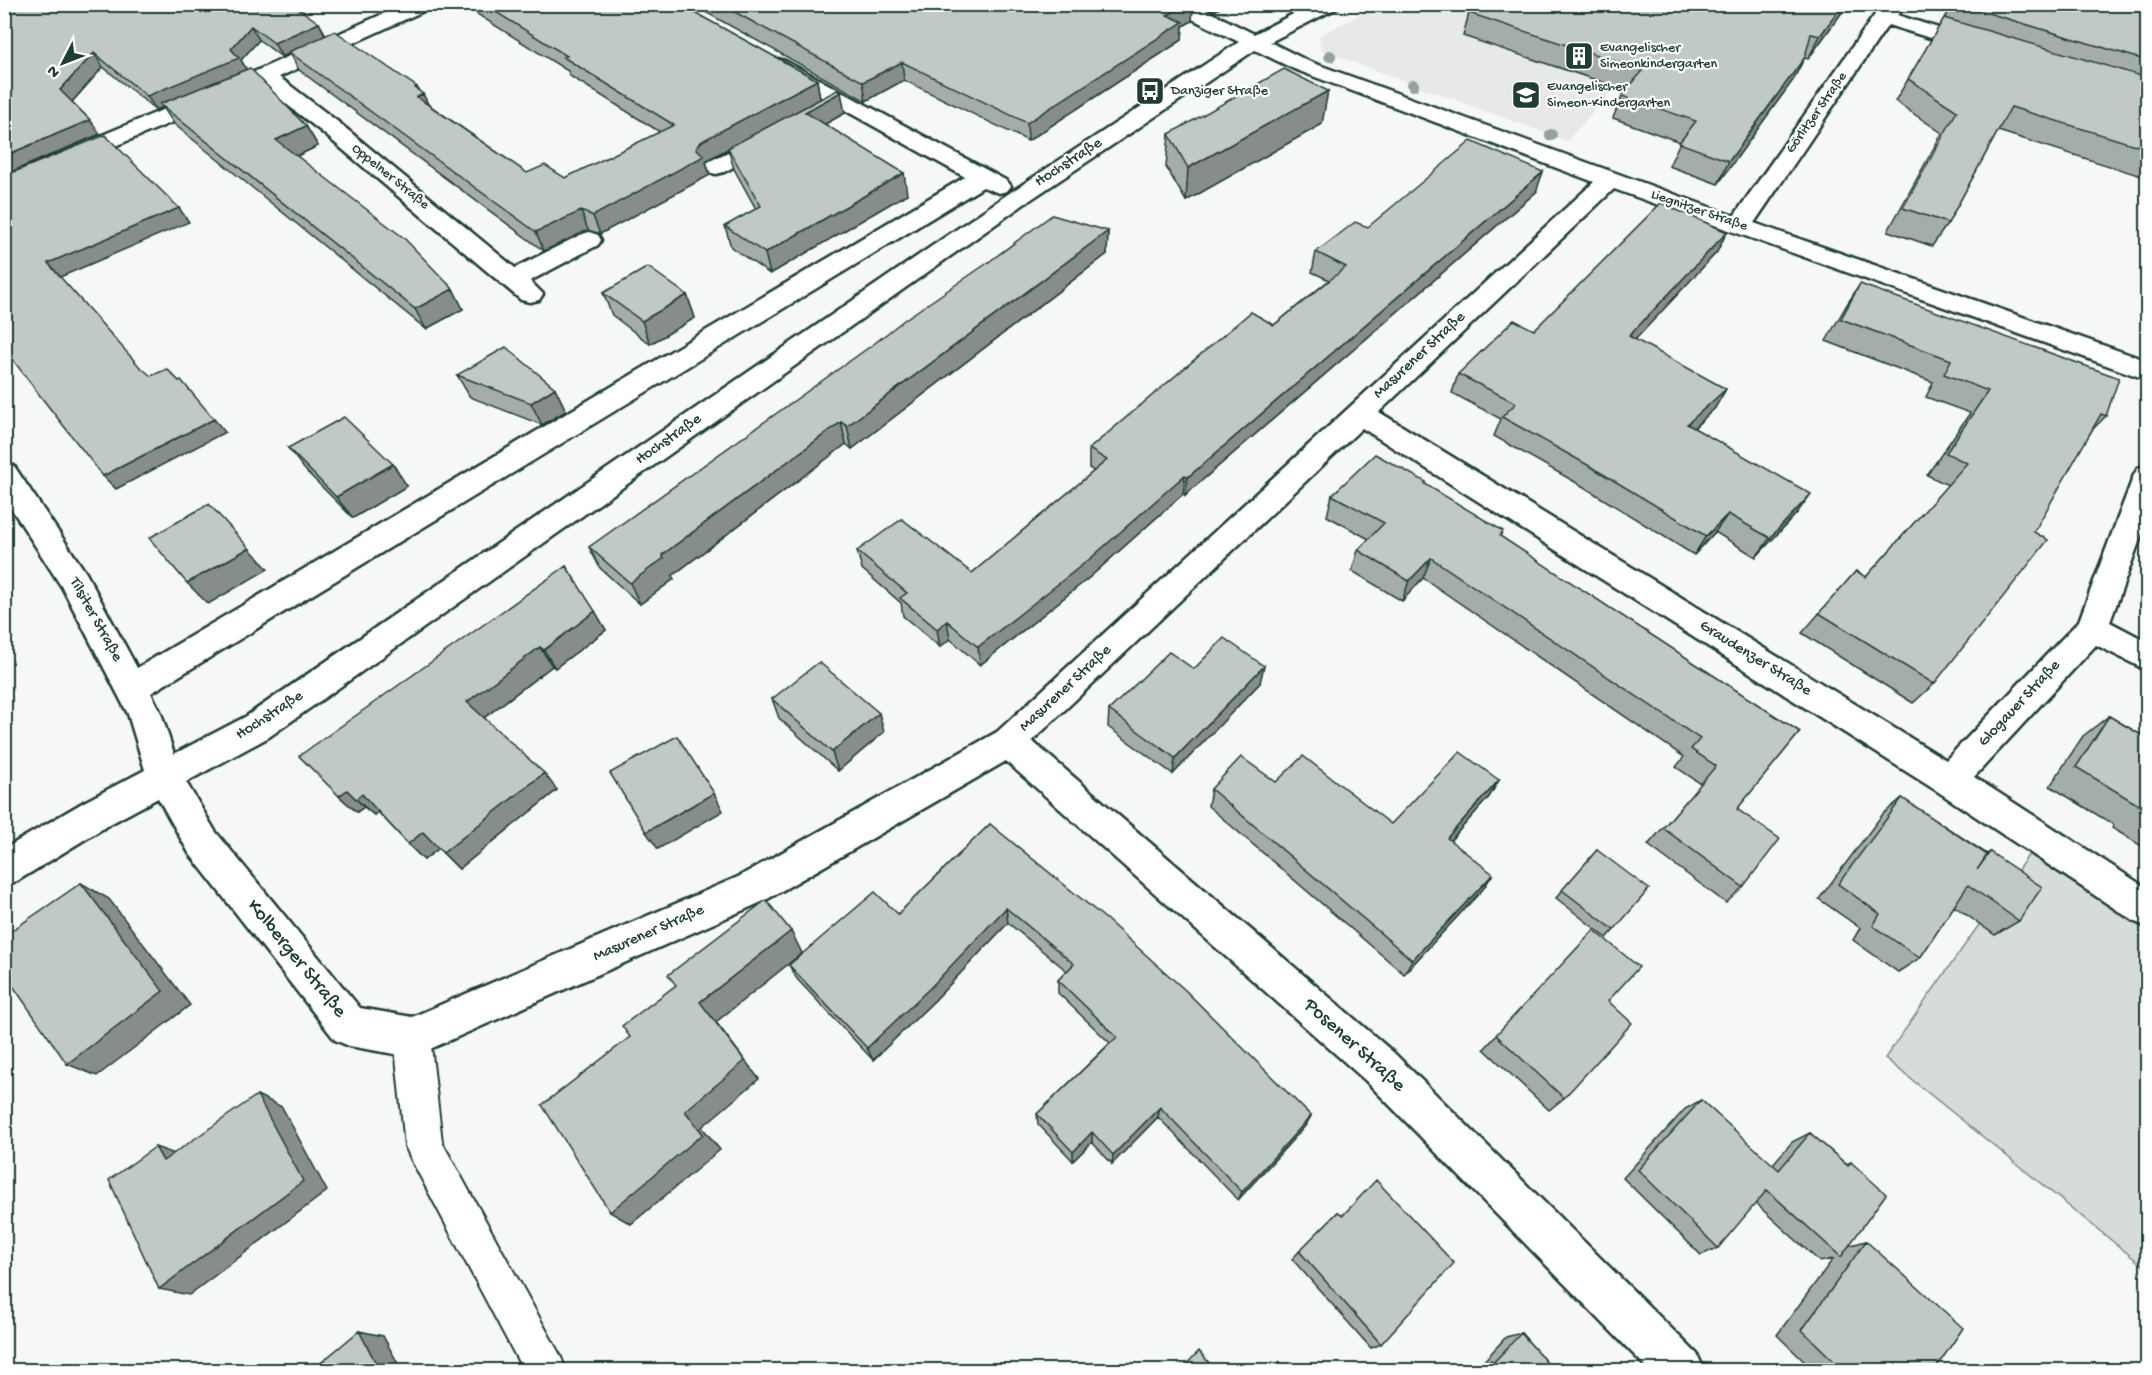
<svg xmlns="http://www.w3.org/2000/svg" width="2152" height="1375" font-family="'Gochi Hand',sans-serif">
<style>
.built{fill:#e6e9e8}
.green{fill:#d6dcdb;stroke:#7a8c88;stroke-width:1.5}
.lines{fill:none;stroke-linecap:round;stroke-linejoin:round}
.service-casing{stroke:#1f3d34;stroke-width:4}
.minor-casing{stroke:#1f3d34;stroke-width:5}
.service{fill:#fff;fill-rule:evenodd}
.minor{fill:#fff;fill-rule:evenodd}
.tree{fill:#94a29e}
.wall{fill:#a5adaa;stroke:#1f3d34;stroke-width:1.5}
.shaded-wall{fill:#868d8b;stroke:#1f3d34;stroke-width:1.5}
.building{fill:#c0c9c6;stroke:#1f3d34;stroke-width:1.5}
.labels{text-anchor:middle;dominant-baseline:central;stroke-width:4.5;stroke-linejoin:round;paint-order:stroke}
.far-poi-label{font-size:14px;fill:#1f3d34;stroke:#fff;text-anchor:start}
.far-street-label{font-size:14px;fill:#1f3d34;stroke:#fff}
.street-label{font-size:16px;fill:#1f3d34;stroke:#fff}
.near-street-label{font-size:20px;fill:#1f3d34;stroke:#fff}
</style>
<rect width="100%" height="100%" fill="#f6f7f7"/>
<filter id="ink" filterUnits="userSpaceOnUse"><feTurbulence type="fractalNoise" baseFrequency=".0167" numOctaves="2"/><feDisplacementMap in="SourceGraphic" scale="12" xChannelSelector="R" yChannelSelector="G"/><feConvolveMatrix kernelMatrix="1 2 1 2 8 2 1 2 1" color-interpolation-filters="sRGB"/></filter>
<g filter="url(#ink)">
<path class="built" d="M1379 5H1689L1567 141 1321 50 1319 36Z"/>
<path class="green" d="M2029 854 2147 931V1269L1885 1058Z"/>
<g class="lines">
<g class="service-casing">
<path id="service" d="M412 1019 425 1024 430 1037 442 1142 560 1355 566 1370H523L411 1159 405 1146 394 1037 399 1024Z"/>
</g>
<g class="minor-casing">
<path id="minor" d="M405 4H433L430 8 279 77 338 122 515 268 580 235 589 232 598 235 601 240 598 245 530 281 543 294 539 300 530 302 521 300 322 132 262 85 4 192V176L256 71Z
M1167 4H1194L1254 34 1313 4H1340L1337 8 1270 42 1308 61 1734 216 1876 13 1885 4H1908L1897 15 1986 43 1989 47 1986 51 1979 53 1888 25 1754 223 2148 361V380L1614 189 1379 412 1946 760 2079 621 2134 475 2138 468 2148 465V517L2110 622 2148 642V671L2096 645 1974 777 2148 889V927L2135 922 1937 791 1362 428 1032 741 1394 1053 1697 1354 1704 1370H1649L1366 1081 1006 761 764 901 412 1057 349 1046 335 1040 189 853 158 798 110 824 17 881 4 885V849L84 802 145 770 128 714 63 589 4 497V463L14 466 86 573 137 668 965 177 771 69 767 65 771 61 778 59 785 61 1007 181 1011 186 1007 191 999 193 983 187 151 693 161 713 174 754 245 717 1011 192 1239 42 1170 8ZM1255 50 1294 69 1594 182 997 732 738 877 412 1017 360 1008 215 831 186 782 269 737 1027 202Z
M770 131 778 133 781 138 778 143 724 172 716 174 708 172 704 167 708 162Z"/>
</g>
<use href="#service" class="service"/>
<use href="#minor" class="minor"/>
</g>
<g class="tree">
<circle cx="1330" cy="56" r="6"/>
<circle cx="1413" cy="85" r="6"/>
<circle cx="1551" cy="135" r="6"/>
</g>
<path class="wall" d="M461 4H679L817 80 820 99 845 113 825 124 907 194 770 274 731 247 725 226 756 209 734 169 728 149 706 162 710 175 600 234 588 230 544 251 299 70 290 53 282 57 259 40 241 60 246 69 306 126 318 146 297 156 453 289 463 309 426 329 174 124 163 107 156 110 103 67 72 102 90 120 100 134 4 175V7L319 23 326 35 423 94 428 104 527 173 565 178 660 132 570 76 568 71Z
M691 4H1193L1192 21 1183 26 1182 40 1028 141 904 80 866 101Z
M1200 4H1228L1214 11Z
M1570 4H1848L1808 59 1804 58 1793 80 1718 184 1669 166 1680 142 1613 118 1622 96 1626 90 1463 36 1469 13Z
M1941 4H2148V168L2141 176 1998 131 1948 223 1932 246 1888 231 1942 133 1895 101 1951 8Z
M1322 124 1186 201 1166 167 1169 134Z
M1536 192 1185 495 1183 494 1090 577 980 665 950 639 940 647 903 616 901 603 862 569 857 551 972 573 1094 471 1089 468V449L1274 325 1329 280 1312 272 1316 252 1368 227Z
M1108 231 1107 254 852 449 846 444 672 576 674 579 640 604 600 568 589 547Z
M1717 252 1635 339 1715 408 1694 428 1797 513 1756 557 1715 532 1694 555 1584 487 1494 436 1501 419 1452 393 1458 374 1534 330Z
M1860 284 2106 416 2092 430 1934 684 1913 703 1802 633 1856 571 1866 577 1948 485 1927 475 1970 413 1926 397 1933 382 1826 341 1846 306Z
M603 293 687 295 695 318 650 344 612 315Z
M457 375 555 388 566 411 542 425 470 397Z
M288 448 407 486 353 518 305 470Z
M1425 484 1501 537 1800 732 1737 809 1743 887 1726 903 1648 845 1701 784 1676 767 1684 757 1423 578 1402 601 1352 571 1358 550 1369 539 1327 516 1332 495Z
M566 566 606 630 555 668 552 666 484 718 557 790 459 869 438 848 424 860 408 844 378 812 374 815 364 807 357 812 339 796Z
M1194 669 1260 683 1173 774 1108 727 1109 710Z
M772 699 884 732 838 771 779 718Z
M2109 716 2148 739V850L2112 828 2114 825 2050 786 2083 736Z
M1499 780 1489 797 1450 841 1483 889 1404 974 1208 806 1211 789 1276 782 1391 824Z
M1902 798 1987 854 1990 852 2019 921 1995 935 1954 906 1920 958 1898 972 1853 940 1860 928 1819 899 1882 815Z
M990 824 1311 1116 1305 1126 1238 1200 1158 1117 1112 1164 1092 1142 1073 1161 1038 1124 1037 1114 1110 1043 1058 993V980L1067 971 1008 923 935 1000 873 1060 797 979 789 965 898 914Z
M1597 850 1614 930 1607 938 1556 898Z
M1594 930 1608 1001 1564 1098 1549 1110 1484 1049Z
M1701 1100 1772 1165 1792 1142 1810 1133 1846 1164 1851 1162 1848 1246 1866 1241 1936 1368 1939 1371H1814L1777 1335 1833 1259 1820 1262 1755 1203 1718 1248 1701 1255 1623 1178 1685 1109Z
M1338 1212 1381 1344 1371 1348 1292 1259Z
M1521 1333 1554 1371H1471L1477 1364 1483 1362 1506 1337Z"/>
<path class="shaded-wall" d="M1190 4H1193L1192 21 1183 26 1182 40 1028 141 1027 123 1167 15Z
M1214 4H1228L1214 11Z
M1843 4H1848L1808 59 1820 36Z
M319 23 326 37 289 52 290 53 282 57 274 43Z
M251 26 259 40 241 60 248 72 160 104 163 107 156 110 147 96 231 49Z
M94 53 103 67 70 104 60 90Z
M1805 57 1793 80 1718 184 1729 161Z
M902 62 904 80 866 101 863 82Z
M817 80 820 99 707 160 706 162 710 175 600 234 593 216 696 148 702 141Z
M417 87 421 95 423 94 432 113 417 97 415 88Z
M1328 91 1322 124 1186 201 1188 168Z
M841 92 845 113 809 133 805 112Z
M90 120 100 134 4 175V156Z
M306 126 318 146 288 160 276 140Z
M1543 172 1536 192 1185 495 1188 477Z
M904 173 907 194 770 274 765 253Z
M179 208 189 222 60 277 48 263Z
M581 211 588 230 544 251 536 232Z
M1108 231 1107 254 852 449 847 426Z
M1727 232 1717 252 1620 356 1629 336Z
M453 289 463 309 426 329 415 309Z
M687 295 695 318 650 344 642 321Z
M555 388 566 411 542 425 531 403Z
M1726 389 1715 408 1676 444 1687 424Z
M214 419 225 432 116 489 103 476Z
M841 422 846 444 672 576 674 579 640 604 630 583 662 555Z
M393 464 407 486 353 518 336 497Z
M1185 475 1183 494 1090 577 980 665 978 647Z
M1811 494 1797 513 1756 557 1770 538Z
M1728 514 1715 532 1694 555 1706 536Z
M249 548 268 569 208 604 187 583Z
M1431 558 1423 578 1402 601 1409 581Z
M595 611 606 630 555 668 544 650Z
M947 621 950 639 940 647 937 629Z
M540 647 552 666 481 720 467 702Z
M1264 666 1260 683 1173 774 1175 758Z
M879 713 884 732 838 771 832 752Z
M544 773 557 790 459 869 443 853Z
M1499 780 1489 797 1438 854 1447 838Z
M347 790 364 807 357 812 339 796Z
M714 793 723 811 658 849 646 832Z
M362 794 379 811 374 815 356 799Z
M423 832 439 848 424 860 408 844Z
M1493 874 1483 889 1404 974 1412 960Z
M81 883 109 899 190 1005 97 1076 67 1064Z
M1006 908 1008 923 935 1000 873 1060 867 1048Z
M791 931 802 953 716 1022 759 1079 702 1127 720 1150 631 1224 610 1212 685 1111 700 1002Z
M257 1095 282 1107 327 1191 189 1295 159 1289Z
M1160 1107 1158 1117 1112 1164 1113 1155Z
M1311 1116 1305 1126 1238 1200 1242 1192Z
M1092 1132V1142L1073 1161V1152Z
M155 1147 184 1157 163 1161Z
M359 1331 383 1336 402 1371H380Z"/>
<path class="building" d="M13 4H292L319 23 274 43 251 26 231 49 239 58 147 96 94 53 60 90 90 120 4 156V7Z
M483 4H679L817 80 702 141 696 148 704 156 593 216 581 211 536 232 289 52 335 31 417 87 415 88 423 94 417 97 527 173 545 165 565 178 674 125 563 57 567 56Z
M720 4H1190L1167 15 1183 22 1027 123 902 62 863 82Z
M1472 4 1570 5 1843 4 1820 36 1811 34 1805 57 1729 161 1679 143 1696 121 1622 96 1643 70 1469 13Z
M1958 4H2148V61Z
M1944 18 2148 78V149L2011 107 1948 223 1903 208 1957 111 1908 79Z
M250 68 306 126 276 140 404 238 453 289 415 309 160 104Z
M1284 69 1328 91 1188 168 1169 134Z
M837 90 841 92 805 112 904 173 765 253 725 226 761 206 728 148Z
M105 135 179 208 48 263 139 366 151 376 167 369 179 381 181 380 214 419 103 476 41 397 4 348V176Z
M1471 141 1543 172 1188 477 1185 475 1091 558 978 647 947 621 937 629 900 598 907 593 857 551 902 519 972 573 1107 460 1089 449 1251 312 1274 325 1346 267 1316 252 1355 222 1368 227Z
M1661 203 1727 232 1629 336 1726 389 1687 424 1811 494 1770 538 1728 514 1706 536 1593 468 1502 417 1516 403 1458 374 1514 320 1534 330Z
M1052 215 1108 231 847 426 841 422 662 555 664 558 630 583 589 547 875 343 904 320 986 264Z
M648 267 687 295 642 321 603 293Z
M1860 284 2119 378 2106 416 2101 414 2034 532 2048 540 1934 684 1819 613 1856 571 1866 577 1967 463 1946 453 1988 391 1944 374 1951 360 1841 319Z
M506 347 555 388 531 403 457 375Z
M344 417 393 464 336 497 288 448Z
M1375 454 1426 482 1425 484 1503 531 1500 536 1800 732 1737 809 1780 839 1743 887 1663 828 1716 766 1691 749 1700 739 1431 558 1409 581 1358 550 1384 523 1332 495Z
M209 504 249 548 187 583 149 538Z
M566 566 595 611 544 650 540 647 467 702 544 773 443 853 423 832 408 844 362 794 356 799 347 790 339 796 299 756Z
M1224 638 1264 666 1175 758 1109 710 1169 652 1194 669Z
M819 662 879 713 832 752 772 699Z
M2109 716 2148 739V815L2140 810 2142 807 2076 767Z
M677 736 714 793 646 832 610 773Z
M1460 752 1499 780 1447 838 1493 874 1412 960 1211 789 1241 757 1276 782 1303 756 1391 824Z
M1902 798 1987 855 1977 870 1990 852 2042 887 2019 921 1968 885 1920 958 1873 926 1880 914 1838 884Z
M990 824 1106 919 1185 990 1311 1116 1242 1192 1160 1107 1113 1155 1092 1132 1073 1152 1037 1114 1117 1037 1058 980 1074 964 1006 908 931 987 867 1048 789 965 875 892 898 914Z
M1597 850 1649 889 1614 930 1562 890Z
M81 883 163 991 67 1064 4 973V936Z
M766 900 791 931 700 1002 745 1061 685 1111 703 1134 610 1212 542 1105 630 1037 622 1026 676 985 668 975Z
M1594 930 1639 967 1608 1001 1632 1023 1564 1098 1496 1035Z
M257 1095 303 1181 159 1289 109 1180 155 1147 163 1161Z
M1701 1100 1779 1170 1810 1133 1848 1166 1851 1162 1886 1194 1841 1257 1767 1190 1718 1248 1638 1170Z
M1376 1180 1454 1263 1381 1344 1299 1251 1338 1212 1343 1215Z
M1866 1241 1963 1328 1936 1368 1939 1371H1844L1802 1330Z
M359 1331 380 1371H311Z
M1521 1333 1554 1371H1481L1491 1360 1494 1362Z
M1199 1351 1216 1371H1180Z
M1244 1367 1247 1371H1241Z"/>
</g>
<defs>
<g id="building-square" transform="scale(1.5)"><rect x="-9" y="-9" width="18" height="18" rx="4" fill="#1f3d34" stroke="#fff"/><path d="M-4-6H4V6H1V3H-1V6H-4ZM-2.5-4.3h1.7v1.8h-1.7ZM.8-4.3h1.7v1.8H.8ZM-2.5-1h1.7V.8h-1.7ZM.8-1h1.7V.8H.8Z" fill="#fff"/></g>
<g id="bus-square" transform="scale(1.5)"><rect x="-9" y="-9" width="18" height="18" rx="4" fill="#1f3d34" stroke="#fff"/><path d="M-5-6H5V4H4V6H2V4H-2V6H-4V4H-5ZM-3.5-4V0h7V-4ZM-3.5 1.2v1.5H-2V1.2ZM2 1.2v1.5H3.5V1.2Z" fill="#fff"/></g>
<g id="school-square" transform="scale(1.5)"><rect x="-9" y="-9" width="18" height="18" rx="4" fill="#1f3d34" stroke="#fff"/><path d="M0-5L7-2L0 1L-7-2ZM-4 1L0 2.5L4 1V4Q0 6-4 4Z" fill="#fff"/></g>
</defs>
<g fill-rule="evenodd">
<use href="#building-square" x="1579" y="56"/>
<use href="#bus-square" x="1150" y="91"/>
<use href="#school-square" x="1526" y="95"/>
</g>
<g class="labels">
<g class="far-poi-label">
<text x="1600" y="48">Evangelischer<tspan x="1600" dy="16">Simeonkindergarten</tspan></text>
<text x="1547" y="87">Evangelischer<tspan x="1547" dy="16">Simeon-Kindergarten</tspan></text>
<text x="1171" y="91">Danziger Straße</text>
</g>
<g class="far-street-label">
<text transform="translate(1817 113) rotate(-55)">Görlitzer Straße</text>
<text transform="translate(390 177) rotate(39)">Oppelner Straße</text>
<text transform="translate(1699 211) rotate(19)">Liegnitzer Straße</text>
</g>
<g class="street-label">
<text transform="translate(1069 163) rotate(-33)">Hochstraße</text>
<text transform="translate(1420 356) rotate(-43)">Masurener Straße</text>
<text transform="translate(669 440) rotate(-35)">Hochstraße</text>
<text transform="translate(95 620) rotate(61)">Tilsiter Straße</text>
<text transform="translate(1755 659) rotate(32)">Graudenzer Straße</text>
<text transform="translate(1066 689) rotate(-43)">Masurener Straße</text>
<text transform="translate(2020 704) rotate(-47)">Glogauer Straße</text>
<text transform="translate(270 716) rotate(-33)">Hochstraße</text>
<text transform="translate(649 934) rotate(-24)">Masurener Straße</text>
</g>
<g class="near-street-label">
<text transform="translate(296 959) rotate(51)">Kolberger Straße</text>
<text transform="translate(1354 1046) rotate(42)">Posener Straße</text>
</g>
</g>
<rect width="2152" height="1375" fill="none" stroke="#fff" stroke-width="24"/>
<rect x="12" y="12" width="2128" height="1351" fill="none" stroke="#1f3d34" stroke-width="2" filter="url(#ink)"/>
<g transform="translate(63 63) rotate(228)" stroke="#ffffff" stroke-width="4.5" paint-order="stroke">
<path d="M0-4.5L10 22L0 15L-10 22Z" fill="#1f3d34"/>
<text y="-9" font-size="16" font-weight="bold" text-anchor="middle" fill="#1f3d34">N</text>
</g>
</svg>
